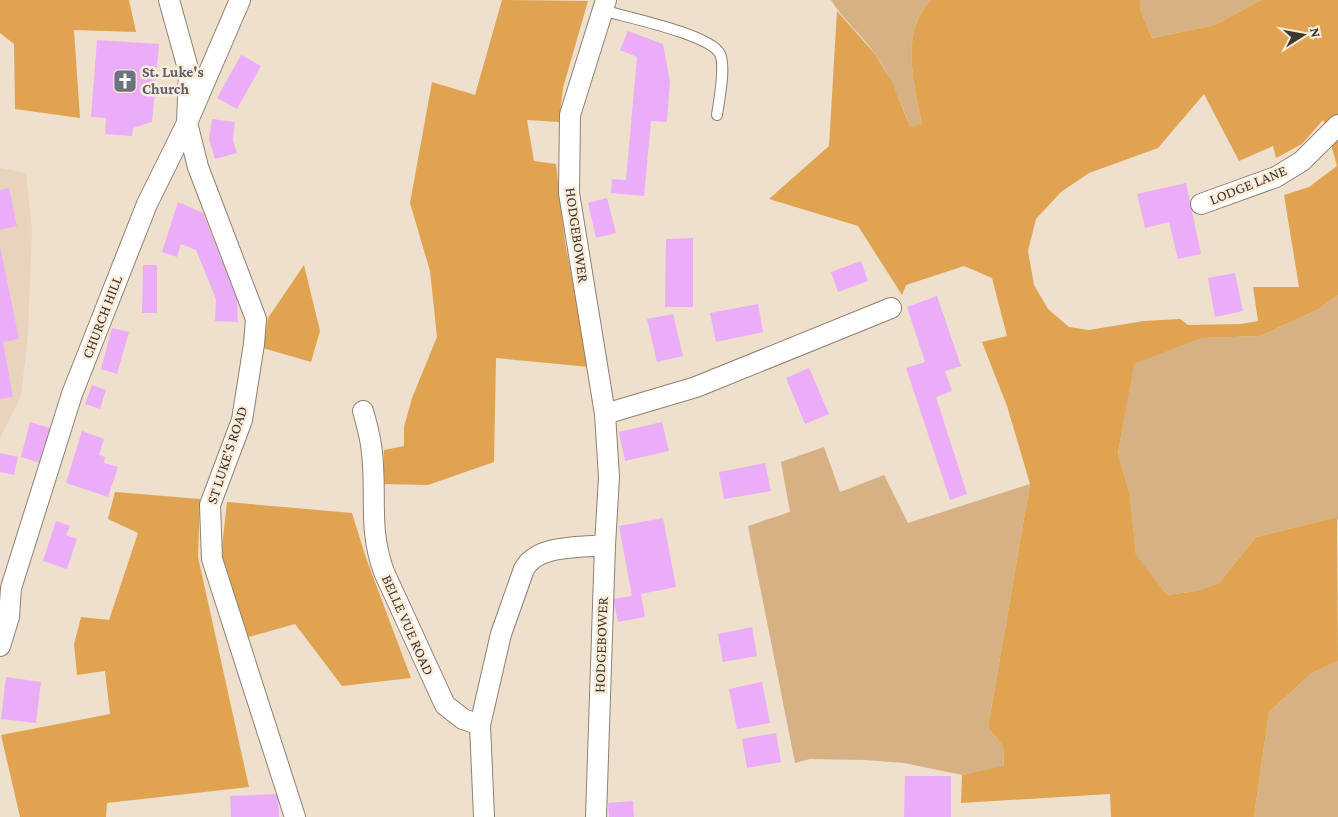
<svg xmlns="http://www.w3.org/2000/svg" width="1338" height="817" font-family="'Crimson Pro',serif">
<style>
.built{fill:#e8d4bc}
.green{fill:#d6b184}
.forest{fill:#e0a352}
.building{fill:#ecadf8}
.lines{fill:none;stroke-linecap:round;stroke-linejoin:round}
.service-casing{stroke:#8f8171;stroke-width:12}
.minor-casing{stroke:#8f8171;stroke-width:22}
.service{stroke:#fff;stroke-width:10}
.minor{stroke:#fff;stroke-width:20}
.labels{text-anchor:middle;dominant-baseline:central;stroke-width:5;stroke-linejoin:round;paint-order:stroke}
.worship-label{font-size:15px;font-weight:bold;fill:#5b616d;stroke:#fcecda;text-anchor:start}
.street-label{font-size:15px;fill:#3e3831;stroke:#fcecda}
</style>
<rect width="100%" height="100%" fill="#efdfcd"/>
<path class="built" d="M0 168 26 173 32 230 28 334 21 396 0 438Z"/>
<path class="green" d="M831 0H931C899 32 914 85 922 124L910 128C902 103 890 76 875 54 862 35 843 20 831 0Z
M1140 0H1261L1215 25 1152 38 1140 9Z
M1338 295V521L1337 517 1256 537 1219 583 1196 591 1167 595 1136 556 1130 496 1118 454 1133 364 1202 338 1260 336 1319 309Z
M824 447 840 492 884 475 908 523 1030 484 988 727 1003 746 1004 767 962 775 904 763 865 760 810 759 795 763 748 526 790 512 781 462Z
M1338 661V817H1254L1269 712 1312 673Z"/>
<path class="forest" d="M0 0H129L136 32 74 30 80 118 15 109 14 44 0 33Z
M502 0 588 1 563 88 559 122 527 120 534 161 556 164 565 242 589 367 496 358 494 462 428 485 383 484 384 450 404 446V427L412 398 437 337 430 271 410 203 432 82 475 95Z
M931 0H1140V9L1152 38 1215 25 1261 0H1338V116L1326 127 1323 120 1302 144 1276 158 1273 146 1239 161 1204 94 1158 148 1089 173 1061 192 1036 219 1028 251 1034 285 1048 309 1069 327 1089 330 1144 321 1180 319 1188 325 1241 324 1258 321 1253 287H1299L1284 195 1309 187 1337 166 1330 141 1338 135V295L1319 309 1260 336 1202 338 1134 364 1118 453 1130 496 1136 555 1167 595 1196 591 1219 583 1256 537 1337 517 1338 661 1312 673 1269 712 1254 817H1111L1110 794 961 803 962 775 1004 766 1003 746 988 727 1030 484 1007 406 982 342 1007 336 992 278 964 266 906 285 902 295 858 226 769 199 829 146 837 11 875 54 893 84 910 127 922 124C914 85 899 32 931 0Z
M304 265 320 331 311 362 263 348 268 318Z
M115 492 200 499 198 557 249 787 107 803 106 817H20L1 735 110 714 105 671 77 675 74 644 81 617 109 620 138 533 108 519Z
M227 502 352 513 366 558 411 678 342 686 295 624 245 638 221 556Z"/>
<path class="building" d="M628 31 663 44 670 81 667 122 651 121 644 196 611 193 612 179 626 180 637 57 620 50Z
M97 40 159 44 152 122 133 128 132 136 105 134 106 118 91 117Z
M241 55 261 66 237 109 217 98Z
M212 119 235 122 233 140 237 153 215 159 209 139Z
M1186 183 1201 254 1178 259 1169 222 1145 228 1137 194Z
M9 188 17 226 0 230V190Z
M607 198 616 233 596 238 588 203Z
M178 202 203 213 237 299 238 322 215 321 216 299 196 250 181 244 177 257 162 252Z
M693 238V307H665L666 239Z
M0 246 19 339 3 342 13 397 0 399Z
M861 261 868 281 838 292 831 272Z
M143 265H157V313H142Z
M1235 273 1243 311 1215 317 1208 278Z
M937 296 961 366 945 371 952 391 936 397 967 494 950 500 906 368 925 362 907 307Z
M758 304 763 332 716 342 710 313Z
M673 314 683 356 657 362 647 319Z
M112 328 129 332 117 374 101 369Z
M809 368 829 414 805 424 786 378Z
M92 385 106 390 100 409 85 404Z
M30 422 50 428 40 463 21 457Z
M662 422 669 451 625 461 619 432Z
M82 431 104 439 99 455 105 457 104 463 118 467 108 497 66 483Z
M0 453 18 457 14 475 0 472Z
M765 463 771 491 724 499 719 472Z
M663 518 676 587 641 594 645 617 618 622 613 599 632 596 619 526Z
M56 521 70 526 66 535 77 539 67 569 43 561Z
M752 627 757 656 723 662 718 634Z
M6 677 41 682 36 723 1 719Z
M762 682 770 723 737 729 729 689Z
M776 733 781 762 747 768 742 739Z
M905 776H951V817H904Z
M278 794 279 817H231L230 796Z
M633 801 634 817H609L608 803Z"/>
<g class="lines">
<g class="service-casing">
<path id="service" d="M602 10C625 17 710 34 720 54 726 67 719 100 717 115"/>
</g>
<g class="minor-casing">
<path id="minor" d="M169 0 189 72 187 123 198 167 256 319 254 344 242 420 210 505 212 559 295 817
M1201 204 1276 177 1302 161 1338 125
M363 411C367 425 371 439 372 453 377 497 368 528 384 572L445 705 463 719 480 725
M605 414 696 387 891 308
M0 646 9 617 11 588 72 394 147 204 187 123 240 0
M484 817 480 725 501 634 524 569C538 544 580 548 605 545
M596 817 605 545 609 477 605 414 569 193 570 115 606 0"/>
</g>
<use href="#service" class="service"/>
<use href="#minor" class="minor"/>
</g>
<defs>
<g id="church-square" transform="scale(1.25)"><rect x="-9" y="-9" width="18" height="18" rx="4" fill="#6b7280" stroke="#fcecda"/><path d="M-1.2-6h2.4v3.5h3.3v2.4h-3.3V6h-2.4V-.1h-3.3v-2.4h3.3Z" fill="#fff"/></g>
</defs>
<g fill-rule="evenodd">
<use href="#church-square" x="125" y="81"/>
</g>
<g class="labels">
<g class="worship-label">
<text x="142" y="72">St. Luke's<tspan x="142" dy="17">Church</tspan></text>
</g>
<g class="street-label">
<text transform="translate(1248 185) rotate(-22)">LODGE LANE</text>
<text transform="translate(577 235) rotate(82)">HODGEBOWER</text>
<text transform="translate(102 317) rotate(-69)">CHURCH HILL</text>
<text transform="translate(227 455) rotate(-72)">ST LUKE'S ROAD</text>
<text transform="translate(408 625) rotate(66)">BELLE VUE ROAD</text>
<text transform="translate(601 645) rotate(-88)">HODGEBOWER</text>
</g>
</g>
<g transform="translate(1303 35) rotate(79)" stroke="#fcecda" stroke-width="4" paint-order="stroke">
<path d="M0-4L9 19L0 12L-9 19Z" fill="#3e3831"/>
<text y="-8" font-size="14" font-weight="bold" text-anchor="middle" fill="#3e3831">N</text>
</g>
</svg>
